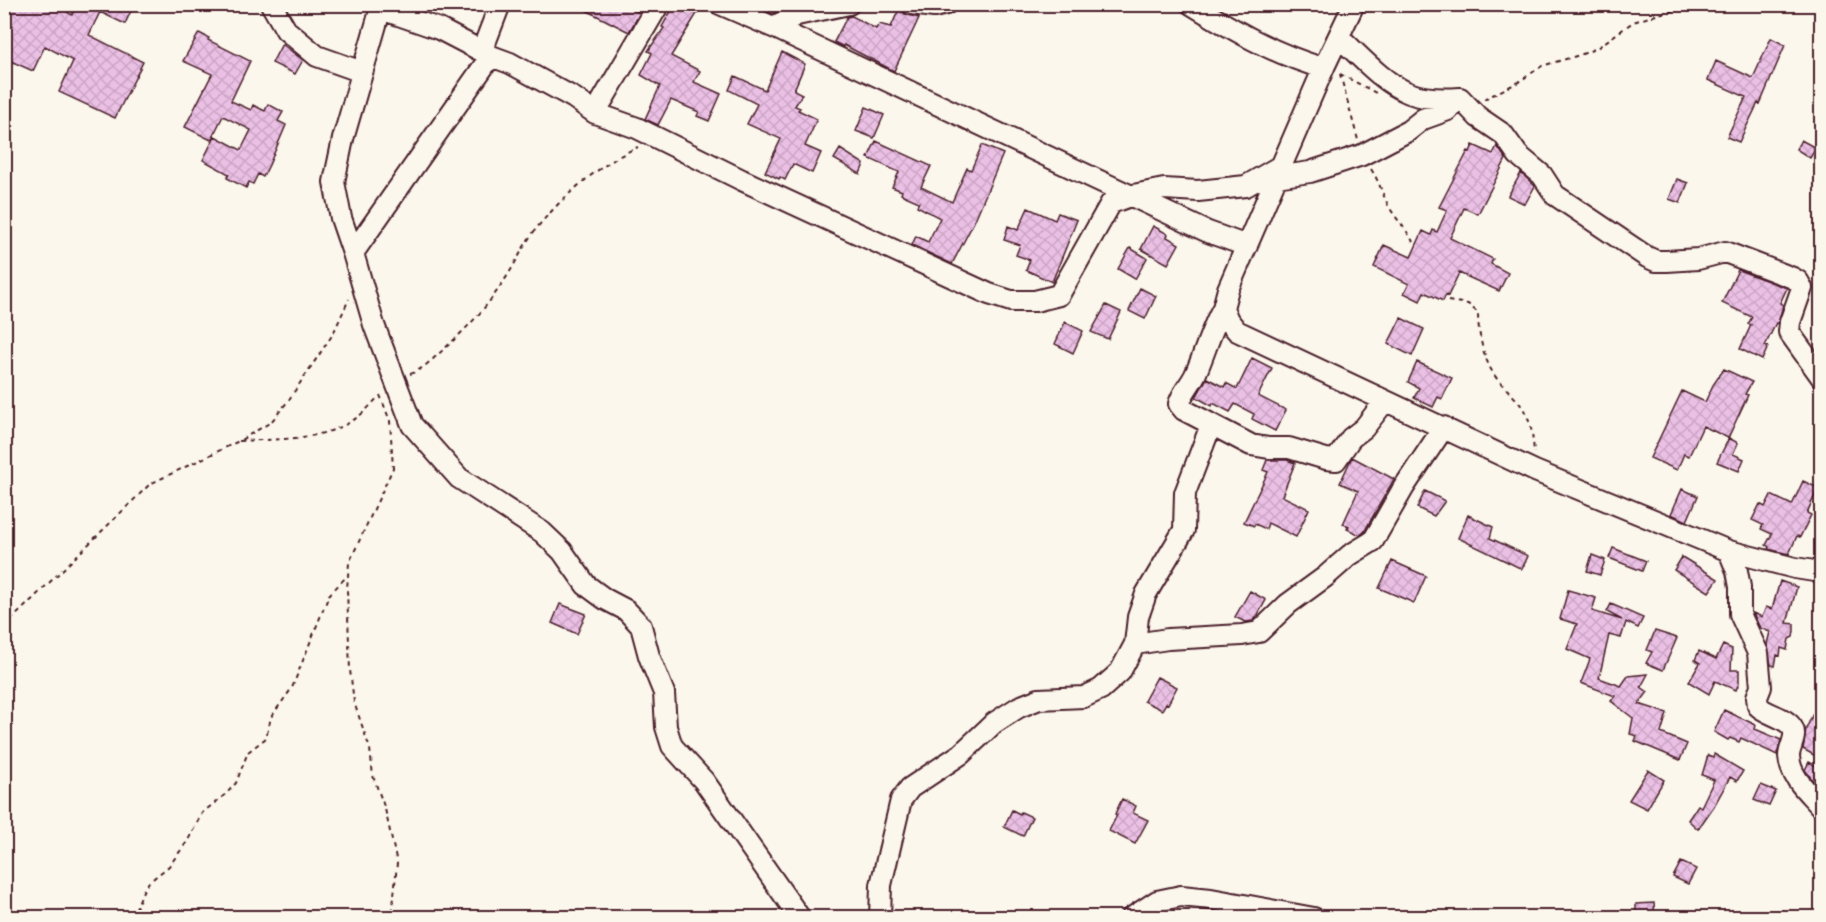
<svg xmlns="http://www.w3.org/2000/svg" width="1826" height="922" font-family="Pangolin,sans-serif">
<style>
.building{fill:url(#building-cross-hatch);stroke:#4a1f2b;stroke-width:1.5}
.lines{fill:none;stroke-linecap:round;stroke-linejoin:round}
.minor-casing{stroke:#4a1f2b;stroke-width:24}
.path{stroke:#4a1f2b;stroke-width:2;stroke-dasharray:4.5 4.5;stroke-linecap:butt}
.minor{stroke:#fbf7ec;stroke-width:20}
</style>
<defs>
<pattern id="building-cross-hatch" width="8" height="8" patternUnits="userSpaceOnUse" patternTransform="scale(1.5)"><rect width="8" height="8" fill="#ebc0e5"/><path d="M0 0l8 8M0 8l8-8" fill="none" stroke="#cba5c5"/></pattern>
</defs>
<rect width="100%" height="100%" fill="#fbf7ec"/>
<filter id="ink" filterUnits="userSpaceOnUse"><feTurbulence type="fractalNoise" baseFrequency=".0167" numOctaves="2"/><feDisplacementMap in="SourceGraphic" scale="12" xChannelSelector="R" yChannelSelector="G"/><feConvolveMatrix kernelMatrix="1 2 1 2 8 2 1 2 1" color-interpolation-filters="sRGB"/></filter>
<g filter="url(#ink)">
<path class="building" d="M4 4H54L72 15 77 4H134L125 24 100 12 89 35 143 62 115 118 59 92 73 61 45 46 33 71 4 58Z
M574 4H624L640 13 629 32Z
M675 4H685L698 12 671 56 700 71 694 82 721 94 709 121 697 116 699 112 671 100 658 125 645 119 660 86 641 75 652 53 648 51 664 28 662 27Z
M752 4H791L773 14Z
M899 9 905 14 919 18 894 71 844 45V47L834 42 847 17 852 16 876 29 879 24 891 27Z
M199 33 209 38 208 40 250 61 231 101 251 110 253 105 265 111 268 104 283 112 278 121 286 125 269 165 263 177 258 174 253 184 249 182 246 188 227 178 229 174 203 160 215 136 241 150 251 130 223 116 211 140 185 127 212 74 183 61Z
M1771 38 1785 45 1760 104 1758 103 1739 142 1727 137 1746 97 1708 80 1716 61 1753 78Z
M282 44 303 60 295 74 272 63Z
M782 52 805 64 794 90 802 94 795 106 800 108 798 110 817 119 805 146 821 153 812 173 793 164 785 180 780 177 779 179 765 172 781 139 747 124 757 104 729 90 735 76 765 90Z
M866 107 884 115 874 138 856 131Z
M1801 140 1816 148 1810 158 1796 149Z
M876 141 931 166 921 187 952 202 967 168 971 170 982 145 1003 154 974 222 952 264 912 245 916 236 928 242 940 218 917 206 919 202 901 194 902 191 892 187 899 172 868 158Z
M1473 145 1493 154 1497 146 1506 159 1478 214 1464 208 1450 238 1493 259 1491 264 1508 273 1499 291 1459 273 1448 296 1446 295 1443 301 1424 292 1420 301 1404 293 1409 284 1374 267 1384 245 1411 257 1423 231 1431 235 1433 230 1437 232 1447 210 1439 207 1468 151 1470 152Z
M840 149 864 164 860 174 834 159Z
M1521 173 1535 186 1525 204 1508 196Z
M1677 179 1688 183 1680 203 1669 199Z
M1028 208 1055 220 1058 213 1077 220 1052 282 1026 270 1030 260 1016 255 1020 245 1004 240 1008 226 1018 230Z
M1153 226 1168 234 1167 237 1179 244 1168 264 1141 249Z
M1130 248 1147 258 1135 279 1118 269Z
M1738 270 1787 288 1780 303 1783 305 1778 324 1776 323 1765 346 1768 347 1762 360 1740 349 1751 325 1748 324 1752 317 1722 303Z
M1140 288 1156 296 1145 319 1129 311Z
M1106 305 1121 312 1108 339 1091 332Z
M1401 318 1424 329 1412 356 1388 344Z
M1065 322 1083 331 1073 353 1055 344Z
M1252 358 1272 368 1258 396 1286 410 1275 431 1252 419 1254 414 1235 404 1230 412 1213 403 1212 406 1196 397 1207 378 1224 387 1226 383 1237 389Z
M1417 362 1452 378 1442 399 1438 397 1433 407 1414 398 1419 388 1408 382Z
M1724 369 1752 382 1745 394 1748 395 1728 438 1703 426 1689 456 1684 454 1677 470 1650 458 1682 391 1705 402 1713 385Z
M1729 438 1738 443 1733 454 1744 459 1739 471 1717 462Z
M1352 457 1394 479 1364 532 1360 535 1347 529 1349 526 1343 524 1358 491 1340 483Z
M1267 460H1287L1295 463 1282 496 1309 509 1296 537 1268 523 1266 529 1255 524 1254 526 1244 522 1268 472 1263 470Z
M1803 481 1818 488 1807 513 1811 515 1800 537 1797 536 1789 554 1768 549 1769 547 1766 545 1772 534 1761 529 1763 525 1752 520 1760 504 1765 507 1771 495 1792 505Z
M1682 489 1698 496 1687 521 1671 514Z
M1425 491 1445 501 1434 516 1417 508Z
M1468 515 1493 527 1490 538 1528 556 1522 569 1458 538Z
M1613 548 1646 561 1642 571 1609 558Z
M1592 555 1605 560 1600 575 1587 571Z
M1682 557 1718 579 1709 592 1674 570Z
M1392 561 1426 576 1414 603 1379 588Z
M1780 581 1797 587 1787 623 1794 624V631L1793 637 1789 639 1787 650 1781 648 1780 656 1777 655 1775 666 1771 665 1767 644 1770 632 1760 628 1753 613 1762 617 1766 607 1772 609Z
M1568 590 1596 598 1592 611 1622 620 1607 612 1611 604 1643 618 1638 628 1626 622 1621 638 1609 635 1599 678 1621 686 1628 676 1648 674 1641 687 1648 692 1639 704 1667 713 1661 733 1687 744 1680 760 1635 741 1637 736 1630 734 1633 718 1611 701 1615 696 1581 683 1590 659 1567 649 1577 624 1560 619Z
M1250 591 1266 600 1256 618 1253 621 1245 622 1235 617Z
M560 604 586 614 577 634 552 623Z
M1655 631 1677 638 1663 670 1646 663 1652 652 1647 650Z
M1723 645 1732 649 1731 670H1739V683L1736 690 1715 681 1709 694 1689 682 1700 663 1695 660 1699 651 1716 659Z
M1157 677 1177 687 1168 704 1166 703 1162 710 1144 701Z
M1821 696V759L1803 749 1806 729Z
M1724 710 1756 725 1755 729 1781 740 1777 755 1741 738 1739 742 1730 738 1728 740 1714 732Z
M1714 754 1743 771 1737 781 1730 777 1714 806 1698 829 1688 820 1698 805 1701 807 1714 780 1702 775 1708 755 1713 757Z
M1809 762 1821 769V788L1815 783 1805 770Z
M1648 770 1664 780 1647 809 1629 800Z
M1761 785 1776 791 1769 806 1754 800Z
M1122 799 1136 806 1133 813 1148 820 1135 844 1109 831 1117 815 1115 814Z
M1012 810 1020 814 1021 812 1032 817 1023 836 1004 827Z
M1681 862 1696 869 1688 884 1673 877Z
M1654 903 1655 918H1636V904Z"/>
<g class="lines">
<g class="minor-casing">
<path id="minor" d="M271 4 286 30 317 56 362 72
M382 4 343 139 334 182 341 218 353 253 374 325 412 425 459 478 542 532 562 551 586 585 605 599 626 610 641 626 649 656 664 693 666 727 672 746 704 781 800 918
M720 4 773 27 1208 232 1247 246
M912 4 934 7 946 4
M1191 4C1235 31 1274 54 1323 68
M1354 4 1325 65 1228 289 1223 308 1228 320 1237 331 1535 471 1729 551 1795 568 1814 571 1822 569
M381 9 439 29 491 56 510 63 574 98 595 113 637 128 742 180 989 294 1011 301H1035L1059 295 1111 203 1133 195 1164 189 1198 191 1246 186 1282 165
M773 27 797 15 849 4
M1339 37C1360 56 1382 82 1409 93 1424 99 1445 99 1460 98L1478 117 1503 134 1518 155 1542 175 1555 195 1647 257 1656 261H1667L1698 259 1725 252 1793 278 1798 281 1802 288 1790 322 1789 332 1822 378
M482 51 500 4
M595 113 659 4
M1276 177 1310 172 1362 155 1408 131 1423 119 1448 110 1460 98
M353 253 491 56
M1223 308C1211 329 1205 353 1195 375 1190 385 1182 393 1179 404L1184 410 1251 445 1269 448H1289L1326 459 1336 460 1351 438 1364 428 1385 401
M1729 551 1737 571 1740 587V614L1758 653 1761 687 1757 697 1758 706C1767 715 1787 717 1793 729 1797 737 1789 748 1789 756 1790 778 1809 793 1822 808
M1135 644 1168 639 1242 635 1259 632 1288 604 1325 577 1350 555 1373 541 1404 487 1444 427
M880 918 881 885 901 800 910 788 961 754 994 723 1019 707 1039 699 1084 697 1101 689 1120 672 1135 644 1138 617 1146 594 1184 530 1185 493 1211 425
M1131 918 1157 901 1181 896 1211 899 1314 918"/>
</g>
<path class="path" d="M1340 74 1358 140
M1340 74 1378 94
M1484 99 1517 83 1542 66 1580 55 1597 48 1633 22 1666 12 1710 4
M1371 169C1379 181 1382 193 1388 205 1395 218 1406 228 1413 242
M1448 301 1468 304 1478 313C1478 335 1484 363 1498 380 1507 390 1519 400 1525 412 1532 425 1533 439 1534 453
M410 374C422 370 433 359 443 350 465 330 485 310 501 285 513 269 521 250 532 234 558 200 599 164 638 147
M380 395 390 421 393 468 349 563 347 589 350 670 354 702 370 749 373 776 385 809 397 863 392 918
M239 441C276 439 320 441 352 421 363 414 371 405 379 396
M4 627 150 484 239 441 271 422 288 401 333 334 349 299
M132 918 143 891 149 882 169 866 187 842 202 813 226 794 236 783 248 752 266 738 271 717 292 688 329 595 348 575"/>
<use href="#minor" class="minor"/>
</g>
</g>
<rect width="1826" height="922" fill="none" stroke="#fbf7ec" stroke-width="24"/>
<rect x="12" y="12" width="1802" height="898" fill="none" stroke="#4a1f2b" stroke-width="2" filter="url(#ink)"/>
</svg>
